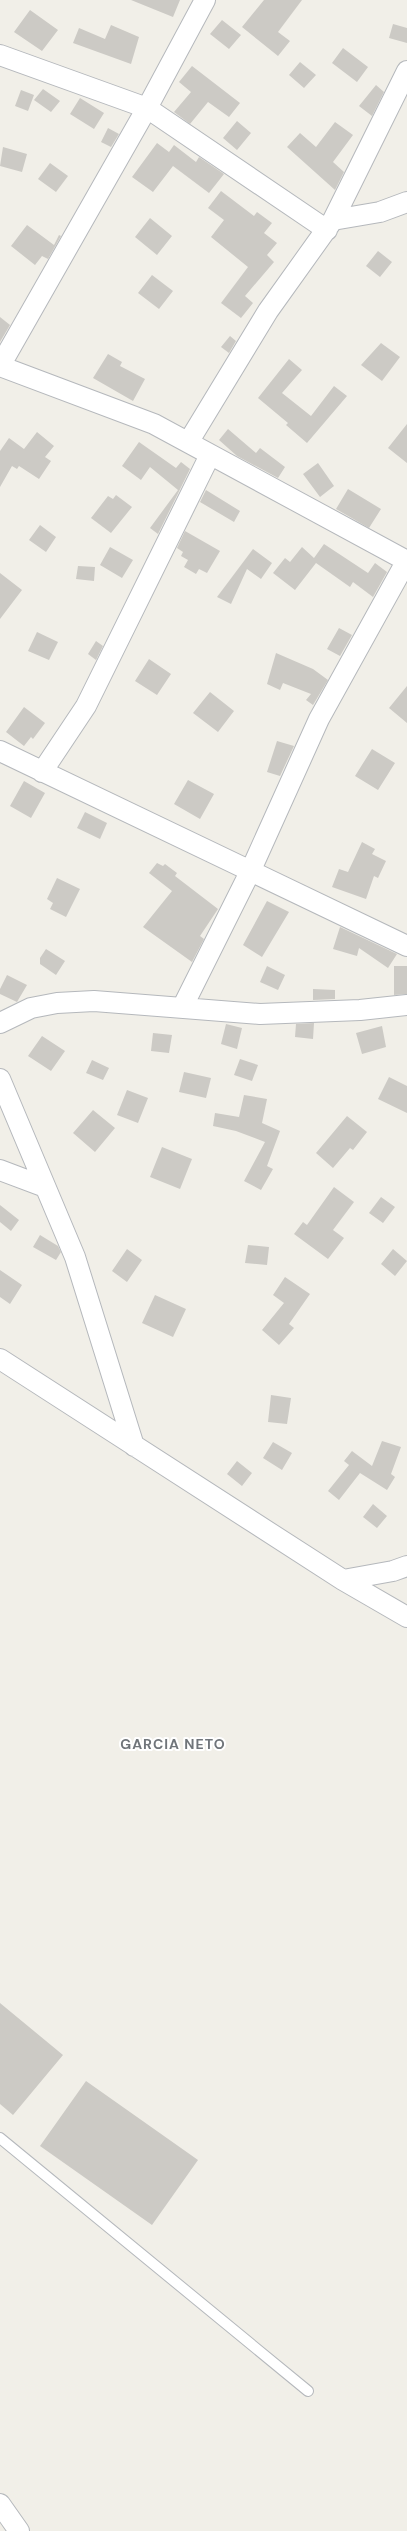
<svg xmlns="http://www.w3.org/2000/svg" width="407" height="2531" font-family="'DM Sans',sans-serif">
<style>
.building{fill:#cccac5}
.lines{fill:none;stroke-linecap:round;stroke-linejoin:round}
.service-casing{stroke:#b5b8bc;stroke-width:12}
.minor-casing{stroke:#b5b8bc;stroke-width:22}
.service{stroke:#fff;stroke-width:10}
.minor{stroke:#fff;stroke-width:20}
.labels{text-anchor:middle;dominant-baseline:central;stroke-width:4;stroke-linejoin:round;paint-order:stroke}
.district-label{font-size:14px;font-weight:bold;letter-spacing:1px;fill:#70757a;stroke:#fff}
</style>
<rect width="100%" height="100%" fill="#f1efe8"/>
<path class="building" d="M131 0H180L173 17Z
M264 0H302L278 32 290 41 278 56 242 27Z
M30 10 58 30 42 51 14 32Z
M222 20 241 35 229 49 210 34Z
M393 24 407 28V43L389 38Z
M111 25 139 37 131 64 73 43 79 28 105 39Z
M343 48 368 67 357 82 332 63Z
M300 62 316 75 304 88 289 75Z
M192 66 240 103 229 117 208 102 190 124 174 112 191 92 179 82Z
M376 85 384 92 372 116 359 106Z
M43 89 60 101 51 112 34 100Z
M21 90 34 95 28 111 15 106Z
M80 98 104 113 94 129 70 114Z
M237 121 251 133 237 150 223 138Z
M335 122 353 135 333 162 344 172 335 190 287 147 300 133 316 147Z
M108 128 119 134 111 147 101 142Z
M157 143 169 152 174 145 196 162 199 157 224 174 209 193 173 166 153 192 132 177Z
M3 147 27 154 22 172 0 166Z
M50 163 68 176 56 192 38 179Z
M221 191 254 216 257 212 272 223 264 233 277 243 267 255 274 262 245 296 253 303 241 318 221 303 248 267 211 237 224 220 208 208Z
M150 218 172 236 157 255 135 237Z
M27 225 54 245 59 235 61 236 48 259 42 256 35 265 11 246Z
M378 251 392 262 380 277 366 266Z
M152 275 173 291 159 309 138 293Z
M0 317 10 325 0 342Z
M230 336 236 341 229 353 221 347Z
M381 343 400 357 382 381 361 365Z
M108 354 122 362 120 366 145 379 133 401 93 378Z
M289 359 302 370 282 393 311 416 334 386 347 396 307 443 286 425 288 423 258 398Z
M407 424V463L388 448Z
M228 429 256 453 260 448 285 467 278 478 237 456 219 440Z
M37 432 54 446 45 457 51 461 39 479 19 466 17 469 12 466 0 487V451L9 438 24 449Z
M139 442 176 468 181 462 190 469 158 534 150 528 178 490 150 467 141 480 122 466Z
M318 463 334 486 320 497 303 474Z
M348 489 381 509 369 528 336 509Z
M206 490 240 511 234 522 200 502Z
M116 495 132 507 111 533 91 518 108 496 113 499Z
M40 525 56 537 46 552 29 540Z
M185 531 220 551 207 573 199 569 196 574 184 567 188 560 181 556 183 552 177 548Z
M324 544 368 573 375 563 387 572 373 597 353 582 350 587 316 563 295 590 273 573 285 558 290 562 302 547 314 558Z
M110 547 133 560 122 578 100 565Z
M253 549 272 563 261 579 247 569 231 604 217 597Z
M78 566 95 567 94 581 76 579Z
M0 573 22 590 0 619Z
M339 628 352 635 340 656 327 649Z
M37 632 58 642 49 660 28 651Z
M96 641 103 646 96 660 88 654Z
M276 653 313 669 328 680 313 705 306 700 311 694 283 683 280 690 267 684Z
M149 659 171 674 157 695 135 681Z
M407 686V723L389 708Z
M210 692 234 711 218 732 193 713Z
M24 707 45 723 33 739 31 737 24 746 6 732Z
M277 741 294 746 280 776 267 772Z
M372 749 395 763 378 790 355 776Z
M188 780 214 794 200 819 174 804Z
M24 781 45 793 31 818 10 806Z
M85 812 107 823 100 839 77 828Z
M362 842 375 849 372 854 386 861 378 878 374 876 366 899 332 887 339 869 348 872Z
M157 863 163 866 165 864 177 873 175 876 218 909 200 936 204 939 192 962 143 927 172 891 149 873Z
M57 878 80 889 66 917 50 909 53 903 47 899Z
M267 901 289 912 262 957 243 945Z
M340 927 397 954 388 968 359 948 357 956 333 949Z
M46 949 65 961 56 975 40 964V958Z
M267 966 285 975 278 990 260 982Z
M394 966H407V994L394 995Z
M7 975 27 985 17 1002 0 994V989Z
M313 989 335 990V999L313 1000Z
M314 1023 313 1039 295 1037 296 1024Z
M226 1024 242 1028 237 1049 221 1044Z
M382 1026 386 1047 362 1054 356 1033Z
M153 1033 172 1035 169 1053 151 1051Z
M42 1036 65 1051 51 1071 28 1056Z
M240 1059 258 1065 252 1081 234 1075Z
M92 1060 109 1068 103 1080 86 1073Z
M184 1072 211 1078 206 1098 179 1092Z
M389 1077 407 1086V1113L378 1099Z
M127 1090 148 1098 138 1123 117 1115Z
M244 1095 267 1099 262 1123 280 1131 267 1166 273 1169 261 1190 244 1181 265 1142 236 1131 213 1126 215 1113 239 1117Z
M93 1110 115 1128 95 1152 73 1133Z
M347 1116 367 1132 353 1150 350 1148 333 1168 316 1153Z
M162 1147 192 1159 180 1189 150 1177Z
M334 1187 354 1202 333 1230 344 1238 328 1259 294 1234 303 1222 307 1225Z
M381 1197 395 1207 383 1223 369 1213Z
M0 1205 19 1220 11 1231 0 1222Z
M40 1235 58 1246 61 1252 56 1260 33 1247Z
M248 1245 269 1247 267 1265 245 1263Z
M127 1249 142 1260 127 1282 112 1271Z
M393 1249 407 1261 395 1276 381 1264Z
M0 1270 22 1285 10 1304 0 1297Z
M285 1277 310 1294 289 1324 294 1328 279 1345 262 1330 284 1303 273 1295Z
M155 1295 186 1309 173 1337 142 1323Z
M271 1395 291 1398 287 1424 268 1422Z
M382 1441 401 1447 391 1474 395 1477 387 1490 360 1473 339 1500 328 1491 349 1465 344 1461 352 1451 372 1466Z
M273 1442 292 1453 282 1470 263 1458Z
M237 1461 252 1473 242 1486 227 1474Z
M373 1504 387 1516 377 1528 363 1517Z
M0 2003 63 2055 13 2115 0 2104Z
M86 2081 198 2160 152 2225 40 2146Z"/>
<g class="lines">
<g class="service-casing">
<path id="service" d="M0 2138 308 2391"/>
</g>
<g class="minor-casing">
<path id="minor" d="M0 55 147 108 327 230
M333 220 380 212 407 202
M0 366 154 424 407 561
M0 366 147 108 205 0
M189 441 268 311 333 220 407 71
M0 751 407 946
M42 772 86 706 210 455
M183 1006 250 872 319 719 407 560
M0 1023 31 1008 57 1003 94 1001 260 1014 360 1010 407 1005
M0 1079 75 1257 134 1446
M0 1170 45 1187
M0 1359 343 1580 407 1617
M343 1580 393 1571 407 1566
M0 2504 19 2531"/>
</g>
<use href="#service" class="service"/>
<use href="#minor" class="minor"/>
</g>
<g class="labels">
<g class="district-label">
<text x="173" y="1744">GARCIA NETO</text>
</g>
</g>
</svg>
